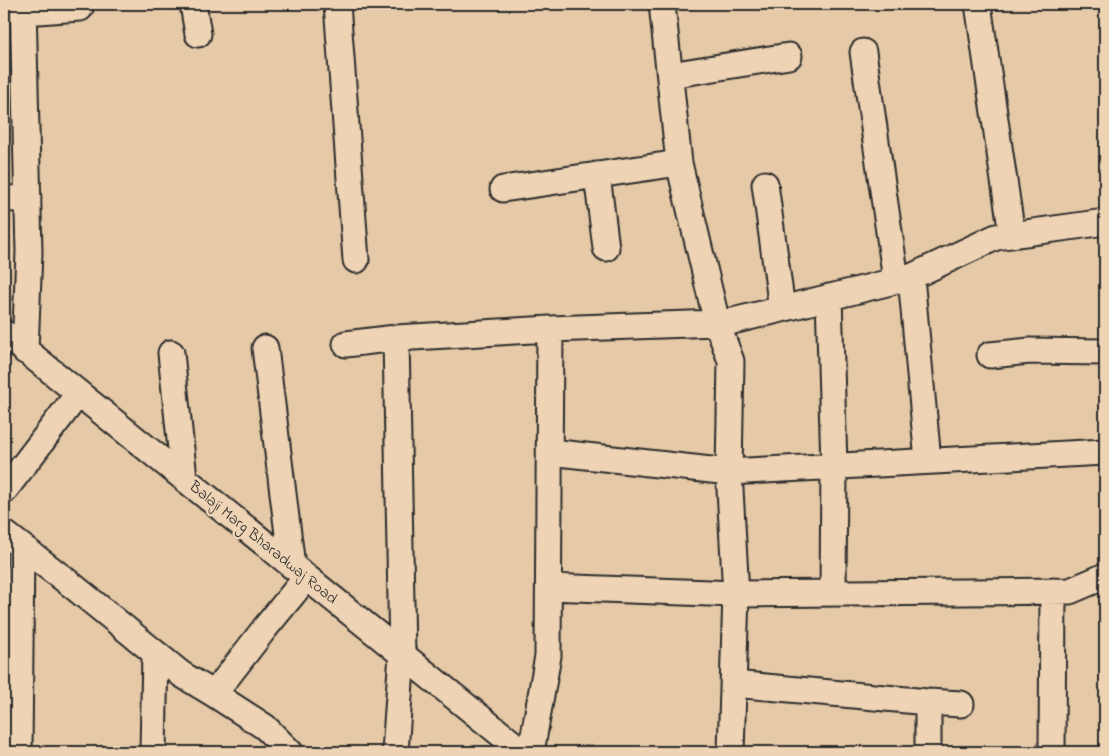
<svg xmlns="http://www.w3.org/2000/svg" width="1109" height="756" font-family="'Indie Flower',sans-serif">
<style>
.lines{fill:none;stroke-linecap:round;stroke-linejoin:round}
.minor-casing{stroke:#2b2b2b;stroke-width:29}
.minor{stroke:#eed3b5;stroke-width:25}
.labels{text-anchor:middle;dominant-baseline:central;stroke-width:5;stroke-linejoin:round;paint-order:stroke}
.street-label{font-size:16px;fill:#2b2b2b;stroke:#eed3b5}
</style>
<rect width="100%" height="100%" fill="#e6caa7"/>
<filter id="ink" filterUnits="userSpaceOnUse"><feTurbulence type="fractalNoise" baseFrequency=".02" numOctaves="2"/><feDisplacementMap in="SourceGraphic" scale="10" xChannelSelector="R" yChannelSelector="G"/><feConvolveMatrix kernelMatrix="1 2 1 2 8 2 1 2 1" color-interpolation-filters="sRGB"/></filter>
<g filter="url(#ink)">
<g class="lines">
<g class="minor-casing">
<path id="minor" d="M23 4 29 252 25 351
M193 4 198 34
M337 4 356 260
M662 4 679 163 717 323 731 361 729 472 736 594 731 752
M978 4 1012 235
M24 12 80 8
M863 52 896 280
M670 75 789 56
M597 175 606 248
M765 184 782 309
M503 189 679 163
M4 199 28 198
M911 277 928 461
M829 297 834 466 833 593
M4 333 523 752
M346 344 396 338
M265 348 292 566
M171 353 184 478
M990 355 1030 351 1105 352
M550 452 729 472 1105 452
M4 491 78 394
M4 533 73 586 181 674 214 694 265 628 306 578
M549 587 736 594 1070 591 1105 576
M734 684 928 702 961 704
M214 694 265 727 290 752
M19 752 21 546
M153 752 155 653
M395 752 402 654 396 338 550 329
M531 752 548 656 550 329 717 323 733 321 911 277 996 237 1105 222
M928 752V702
M1052 752 1053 591"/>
</g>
<use href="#minor" class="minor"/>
</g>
</g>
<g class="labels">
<g class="street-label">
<text transform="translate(263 543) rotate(39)">Balaji Marg Bharadwaj Road</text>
</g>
</g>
<rect width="1109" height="756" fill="none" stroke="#eed3b5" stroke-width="20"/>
<rect x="10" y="10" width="1089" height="736" fill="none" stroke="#2b2b2b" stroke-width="2" filter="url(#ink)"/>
</svg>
